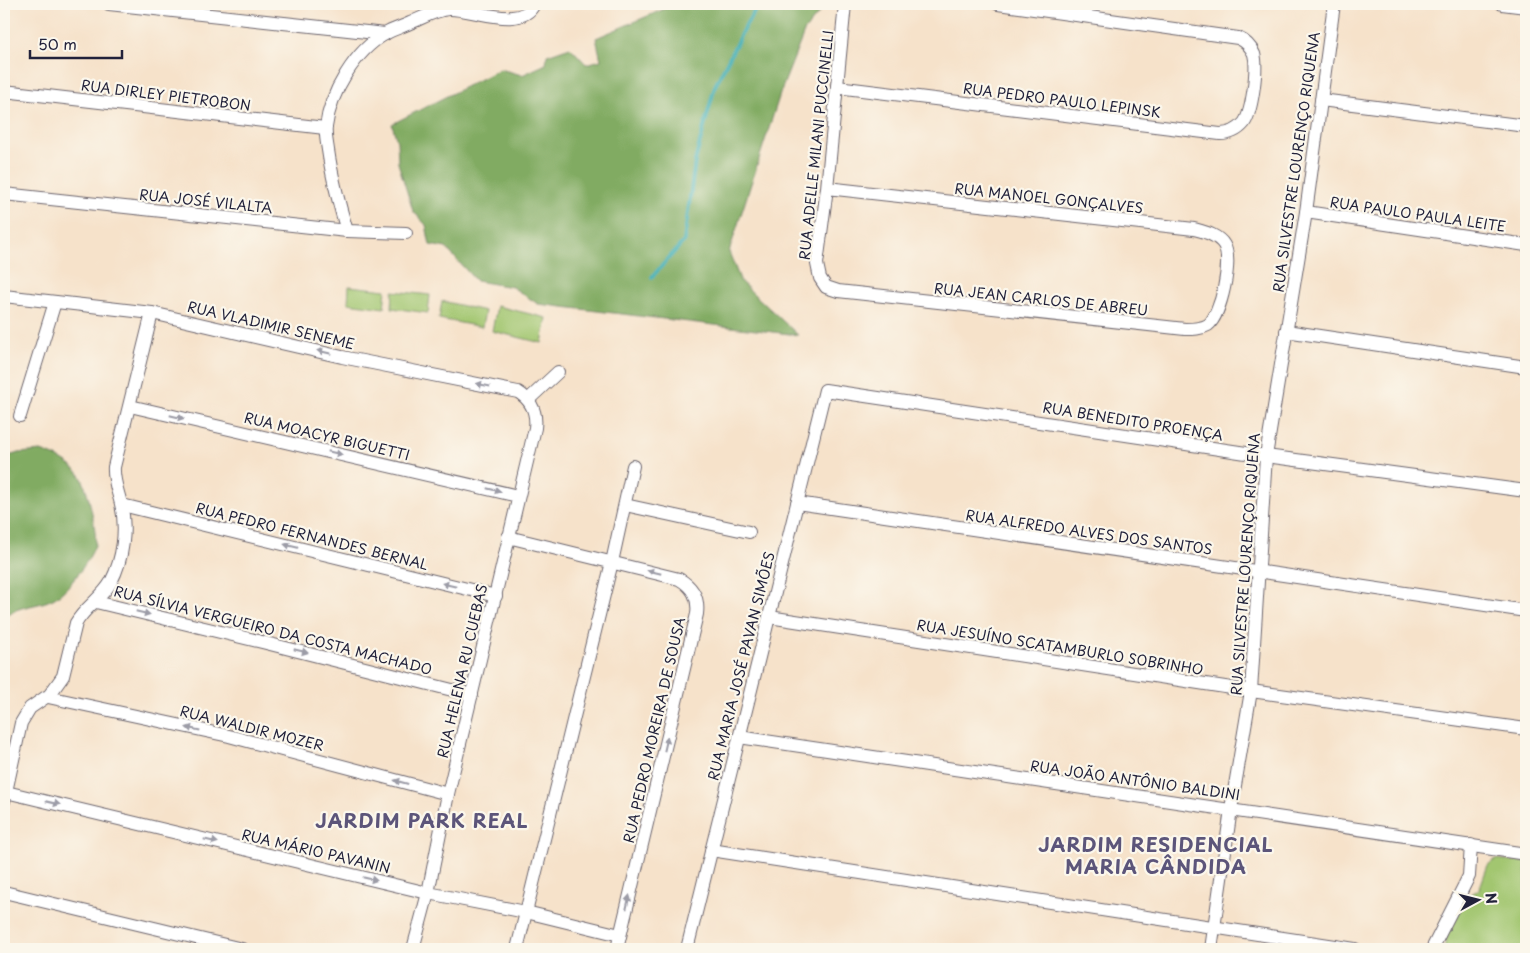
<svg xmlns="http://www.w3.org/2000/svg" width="1530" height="953" font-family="'Playpen Sans',sans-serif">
	<rect width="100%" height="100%" fill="#fbf7ec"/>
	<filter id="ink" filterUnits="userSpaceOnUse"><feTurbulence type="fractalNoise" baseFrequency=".02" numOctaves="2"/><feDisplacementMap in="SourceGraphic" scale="10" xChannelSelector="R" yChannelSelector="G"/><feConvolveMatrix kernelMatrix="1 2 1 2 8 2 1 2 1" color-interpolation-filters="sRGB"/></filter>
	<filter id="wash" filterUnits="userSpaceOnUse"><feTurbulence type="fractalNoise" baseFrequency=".0096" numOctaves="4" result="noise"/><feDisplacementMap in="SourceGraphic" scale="20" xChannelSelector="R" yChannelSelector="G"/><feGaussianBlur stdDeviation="1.12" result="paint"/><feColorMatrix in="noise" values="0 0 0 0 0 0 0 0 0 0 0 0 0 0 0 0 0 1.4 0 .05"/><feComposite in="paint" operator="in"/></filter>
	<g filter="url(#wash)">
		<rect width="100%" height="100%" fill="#f6e2ca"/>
		<!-- green -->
		<g fill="#a2c670" stroke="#627456">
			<polygon points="349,286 386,290 384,308 348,303"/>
			<polygon points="393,291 430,295 428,313 392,308"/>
			<polygon points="442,301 485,311 482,327 439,319"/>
			<polygon points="497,306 547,318 542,343 492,331"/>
			<polygon points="1496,859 1526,862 1526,949 1444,949 1447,934 1469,895 1479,890 1488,865"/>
		</g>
		<!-- forest -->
		<g fill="#81ab62" stroke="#52664e">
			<polygon points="676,4 826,4 805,30 781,91 729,252 741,282 798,335 538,304 512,287 476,281 446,248 430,245 426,225 413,211 398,163 397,142 392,124 500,69 522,75 546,64 547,55 570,47 586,64 601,60 596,38"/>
			<path d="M41,451C55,456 70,462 80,475C87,484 98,534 95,545C90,560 67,592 53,599C37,607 18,605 4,617V457L19,453Z"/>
		</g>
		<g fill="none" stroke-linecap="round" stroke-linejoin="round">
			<!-- stream -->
			<polyline stroke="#39abb2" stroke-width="4" points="652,277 684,241 695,161 715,86 744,28 759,4"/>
		</g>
	</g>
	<g filter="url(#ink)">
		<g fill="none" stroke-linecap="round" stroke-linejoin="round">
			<defs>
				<g id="street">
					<polyline points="109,4 385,34"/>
					<polyline points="1502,4 1526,7"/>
					<path d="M837,87L1220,134C1229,134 1238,130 1244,123C1252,112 1258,68 1254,54C1251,47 1245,41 1238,38L998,4"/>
					<polyline points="4,91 325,128"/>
					<polyline points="1321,100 1526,126"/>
					<path d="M827,188L1194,229C1205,232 1218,235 1224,245C1233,260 1221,315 1208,325C1201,329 1193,329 1185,329L838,291L826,287L820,278L817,264L827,188L845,4"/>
					<polyline points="4,194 347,231 406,233"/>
					<polyline points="1306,212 1526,245"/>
					<path d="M347,231C339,204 332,178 328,150C327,143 325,134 326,127C330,93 355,51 385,34C393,29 402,27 410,23C422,18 435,10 449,9C471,8 522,31 534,4"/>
					<path d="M4,296L152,313L342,357L518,392C531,400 537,412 535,428L448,794L428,893L413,949"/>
					<polyline points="1286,331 1526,367"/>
					<polyline points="528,400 558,372"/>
					<polyline points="130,406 518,496"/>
					<polyline points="20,416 55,302"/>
					<polyline points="797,503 1526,611"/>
					<polyline points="122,505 496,596"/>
					<polyline points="625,505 749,532"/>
					<path d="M508,537L679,579C693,587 699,598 697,614L617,949"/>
					<polyline points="96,602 266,643 472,695"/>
					<polyline points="769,617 1251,691 1526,729"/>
					<polyline points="48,697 229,736 448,794"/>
					<polyline points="739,737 1526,854"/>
					<polyline points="6,792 428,893 526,912 620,935"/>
					<path d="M4,801L21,723L30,708L46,697H48L63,676L76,623C85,607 102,598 111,582C123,559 127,529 121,504C118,491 113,480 114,467L152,313"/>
					<polyline points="711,850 1355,949"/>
					<polyline points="4,892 242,949"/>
					<polyline points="517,949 612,562 633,466"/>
					<polyline points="687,949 825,390 1266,456 1526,491"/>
					<polyline points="1211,949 1231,809 1251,691 1266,456 1306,212 1334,4"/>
					<polyline points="1432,949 1469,876 1471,845"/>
				</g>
			</defs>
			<!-- street casing -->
			<use href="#street" stroke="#6c656d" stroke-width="14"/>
			<!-- street -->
			<use href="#street" stroke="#fff" stroke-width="12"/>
		</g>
		<!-- one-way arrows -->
		<defs><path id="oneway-solid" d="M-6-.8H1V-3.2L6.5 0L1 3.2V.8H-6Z" transform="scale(1.25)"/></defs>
		<g fill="#9c9ca7">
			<use href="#oneway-solid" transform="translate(324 352) rotate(-167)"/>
			<use href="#oneway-solid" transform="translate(483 385) rotate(-169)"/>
			<use href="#oneway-solid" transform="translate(177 417) rotate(13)"/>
			<use href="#oneway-solid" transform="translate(335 453) rotate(13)"/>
			<use href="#oneway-solid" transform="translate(494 490) rotate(13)"/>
			<use href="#oneway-solid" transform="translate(291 546) rotate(-166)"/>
			<use href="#oneway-solid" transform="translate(654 572) rotate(-166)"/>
			<use href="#oneway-solid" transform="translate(449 585) rotate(-166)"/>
			<use href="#oneway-solid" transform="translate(143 613) rotate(13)"/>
			<use href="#oneway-solid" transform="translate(301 651) rotate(14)"/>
			<use href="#oneway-solid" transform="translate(193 729) rotate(-168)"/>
			<use href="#oneway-solid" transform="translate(666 744) rotate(-77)"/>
			<use href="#oneway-solid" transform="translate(401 782) rotate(-165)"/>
			<use href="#oneway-solid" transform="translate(53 803) rotate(13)"/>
			<use href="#oneway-solid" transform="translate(211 841) rotate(13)"/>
			<use href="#oneway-solid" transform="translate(370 879) rotate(13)"/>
			<use href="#oneway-solid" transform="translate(628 902) rotate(-77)"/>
		</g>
	</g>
	<g text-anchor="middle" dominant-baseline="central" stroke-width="4.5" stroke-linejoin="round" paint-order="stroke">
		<!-- street labels -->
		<g font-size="14" fill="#22223b" stroke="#fbf7ec">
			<text transform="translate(166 95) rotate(7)">RUA DIRLEY PIETROBON</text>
			<text transform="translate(1062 100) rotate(7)">RUA PEDRO PAULO LEPINSK</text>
			<text transform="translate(816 145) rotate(-84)">RUA ADELLE MILANI PUCCINELLI</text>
			<text transform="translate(1296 162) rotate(-82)">RUA SILVESTRE LOURENÇO RIQUENA</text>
			<text transform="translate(1049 198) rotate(6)">RUA MANOEL GONÇALVES</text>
			<text transform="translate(206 201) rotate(6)">RUA JOSÉ VILALTA</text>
			<text transform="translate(1418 214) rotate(8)">RUA PAULO PAULA LEITE</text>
			<text transform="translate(1041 299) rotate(6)">RUA JEAN CARLOS DE ABREU</text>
			<text transform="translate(271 325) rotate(13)">RUA VLADIMIR SENEME</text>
			<text transform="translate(1133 421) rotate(9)">RUA BENEDITO PROENÇA</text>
			<text transform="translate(327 436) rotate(13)">RUA MOACYR BIGUETTI</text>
			<text transform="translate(1089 532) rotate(8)">RUA ALFREDO ALVES DOS SANTOS</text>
			<text transform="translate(312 536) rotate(14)">RUA PEDRO FERNANDES BERNAL</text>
			<text transform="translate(1245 564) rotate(-86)">RUA SILVESTRE LOURENÇO RIQUENA</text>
			<text transform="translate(273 630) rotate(14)">RUA SÍLVIA VERGUEIRO DA COSTA MACHADO</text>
			<text transform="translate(1060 647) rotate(9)">RUA JESUÍNO SCATAMBURLO SOBRINHO</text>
			<text transform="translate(741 666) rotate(-76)">RUA MARIA JOSÉ PAVAN SIMÕES</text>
			<text transform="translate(462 671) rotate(-77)">RUA HELENA RU CUEBAS</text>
			<text transform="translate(252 728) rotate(14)">RUA WALDIR MOZER</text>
			<text transform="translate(654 730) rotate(-77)">RUA PEDRO MOREIRA DE SOUSA</text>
			<text transform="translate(1135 780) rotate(8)">RUA JOÃO ANTÔNIO BALDINI</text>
			<text transform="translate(316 851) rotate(13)">RUA MÁRIO PAVANIN</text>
		</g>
		<!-- district labels -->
		<g font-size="19" font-weight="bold" letter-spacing="1" fill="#5c557a" stroke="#fbf7ec">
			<text x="422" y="820">JARDIM PARK REAL</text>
			<text x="1156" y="844">JARDIM RESIDENCIAL<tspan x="1156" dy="22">MARIA CÂNDIDA</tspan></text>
		</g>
	</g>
	<!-- margin -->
	<rect width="1530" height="953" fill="none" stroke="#fbf7ec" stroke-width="20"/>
	<!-- north arrow -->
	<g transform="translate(1478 900) rotate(83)" stroke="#fbf7ec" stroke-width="4" paint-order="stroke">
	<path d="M0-4L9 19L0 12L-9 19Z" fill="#22223b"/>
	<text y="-8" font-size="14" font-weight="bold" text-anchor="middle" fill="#22223b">N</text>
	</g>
	<!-- scale -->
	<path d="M30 50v8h92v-8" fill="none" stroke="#22223b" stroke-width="2.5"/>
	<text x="38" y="50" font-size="15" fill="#22223b" stroke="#fbf7ec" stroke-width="4" paint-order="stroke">50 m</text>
</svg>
